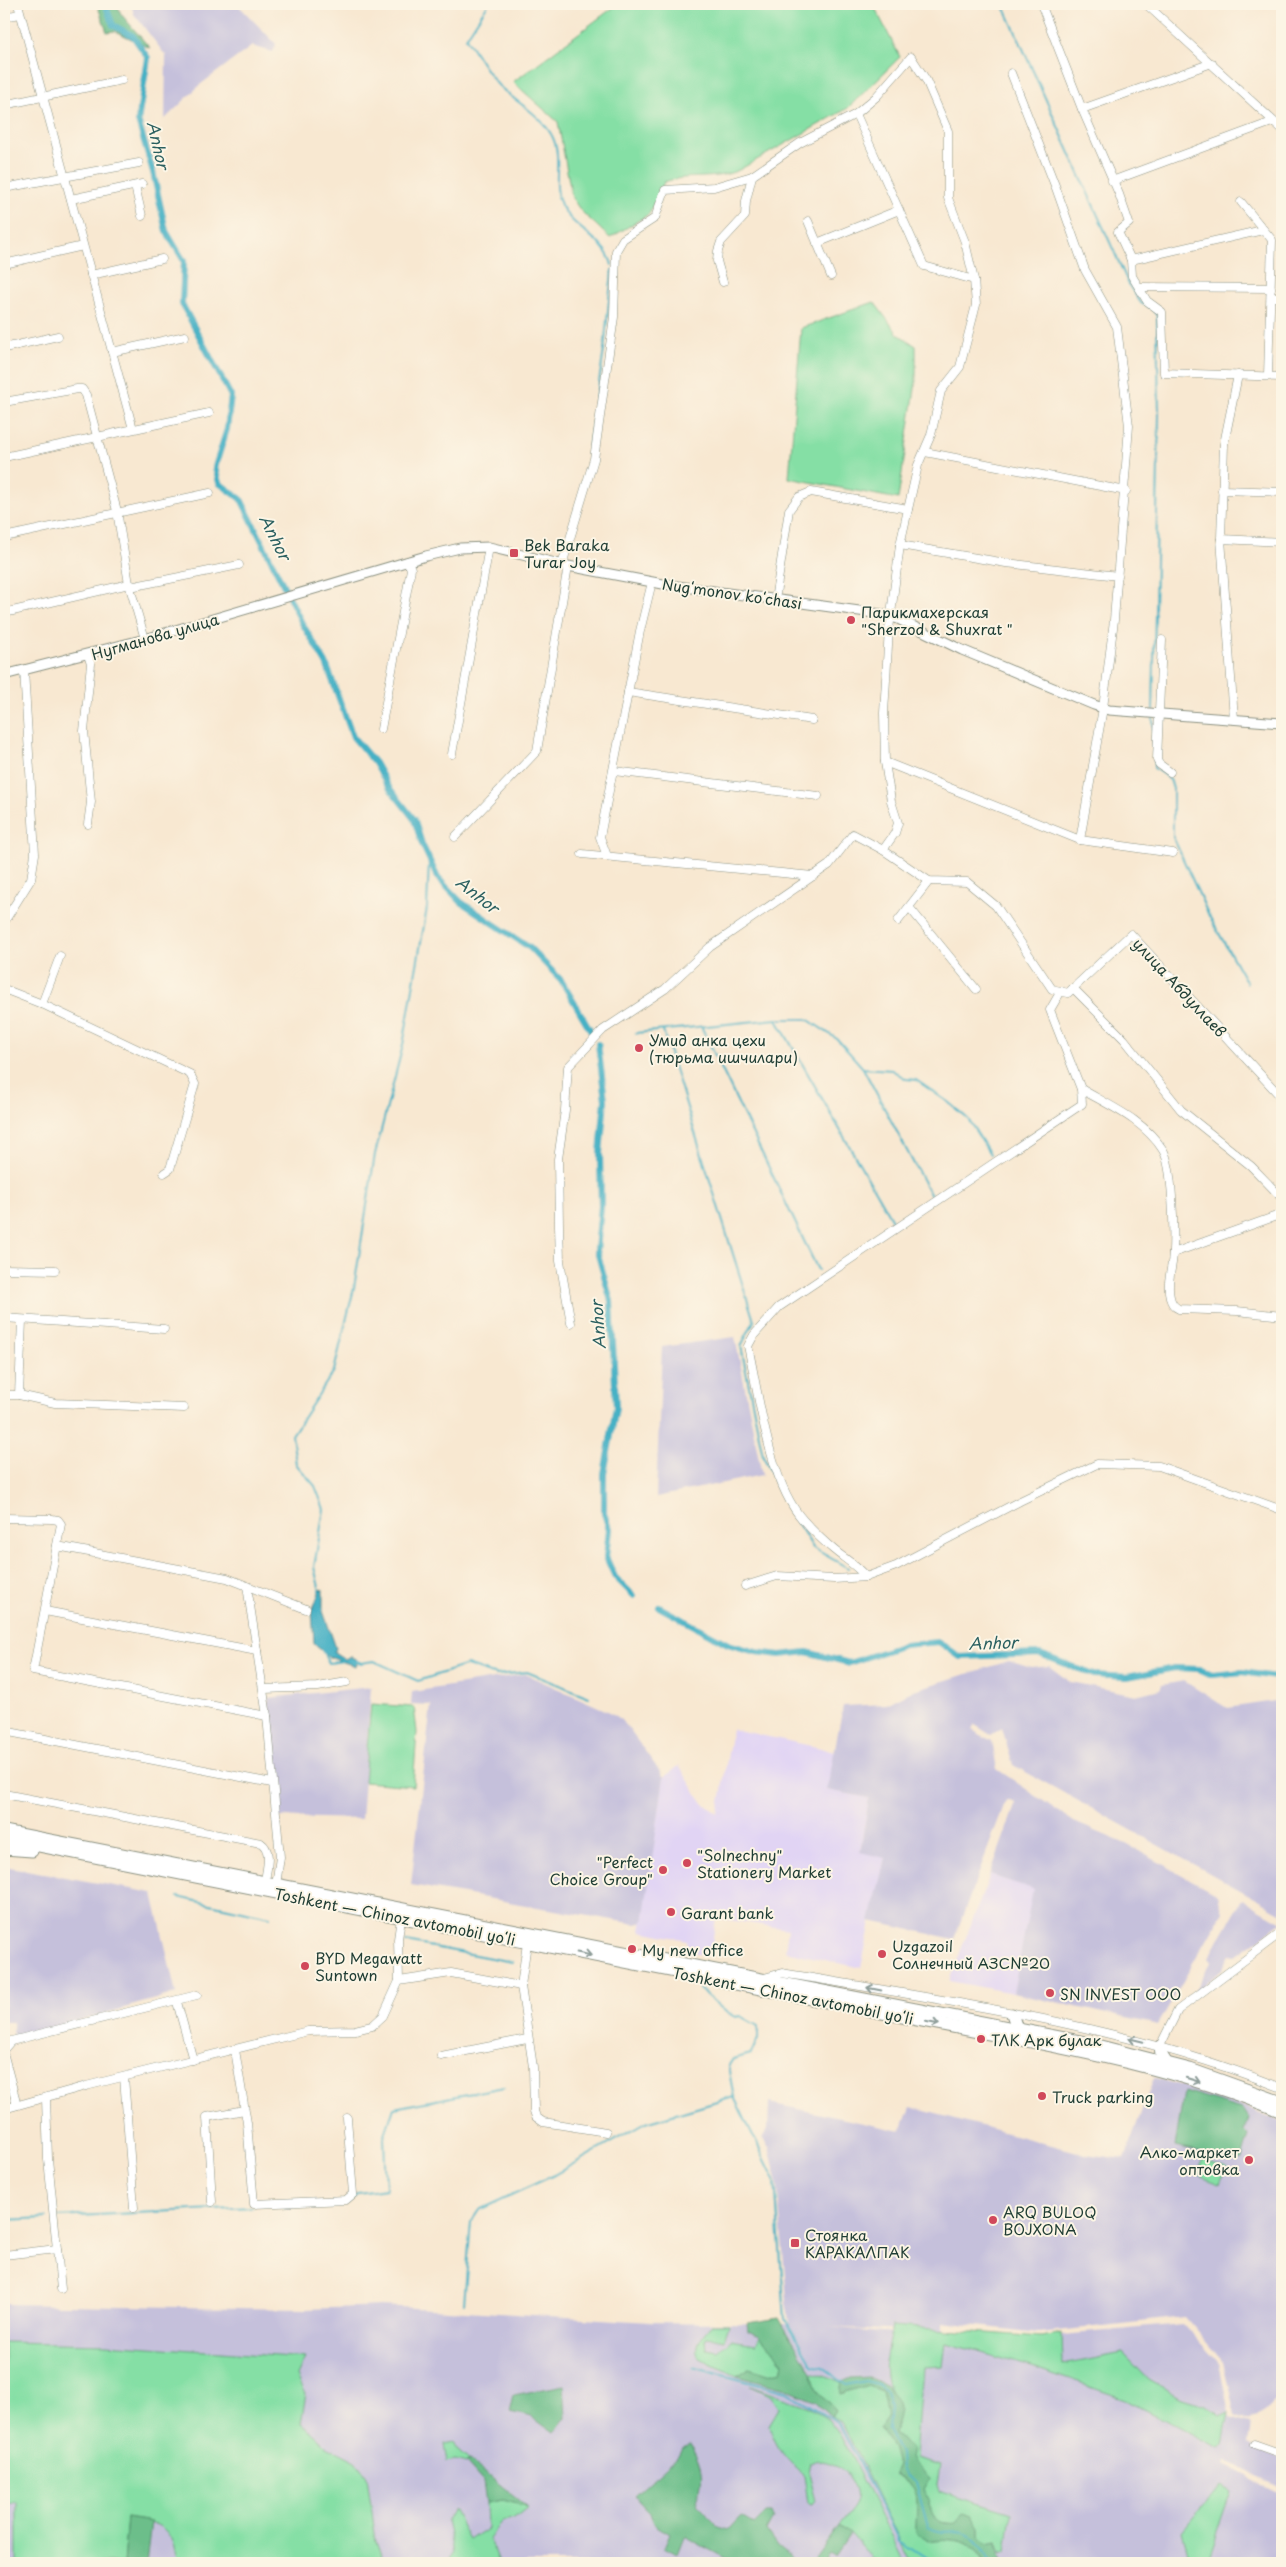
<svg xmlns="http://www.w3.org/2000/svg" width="1286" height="2567" font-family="'Playpen Sans',sans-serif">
	<rect width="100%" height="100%" fill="#fcf5e5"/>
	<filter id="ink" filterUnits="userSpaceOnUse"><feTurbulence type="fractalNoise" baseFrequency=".02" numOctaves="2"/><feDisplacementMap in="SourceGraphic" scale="10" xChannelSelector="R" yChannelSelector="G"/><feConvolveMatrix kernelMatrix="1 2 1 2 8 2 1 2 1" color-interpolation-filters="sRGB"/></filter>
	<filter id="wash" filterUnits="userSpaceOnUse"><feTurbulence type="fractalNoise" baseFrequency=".0096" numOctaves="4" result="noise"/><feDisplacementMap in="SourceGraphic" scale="20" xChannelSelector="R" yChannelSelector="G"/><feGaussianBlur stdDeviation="1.12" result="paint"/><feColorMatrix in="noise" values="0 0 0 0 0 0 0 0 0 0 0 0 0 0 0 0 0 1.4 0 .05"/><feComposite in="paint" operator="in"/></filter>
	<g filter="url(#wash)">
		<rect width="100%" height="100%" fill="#f8e8d1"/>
		<!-- built -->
		<g fill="#e1d4f4">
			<polygon points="732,1729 835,1751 827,1790 869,1798 860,1851 885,1857 861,1968 785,1951 788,1929 716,1918 710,1956 685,1952 687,1940 641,1931 664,1777 679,1766 703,1803 718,1814"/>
			<polygon points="990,1875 1034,1889 1013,1993 949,1981"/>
		</g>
		<!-- industrial -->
		<g fill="#c5c0db">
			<polygon points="131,4 237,4 276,44 273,52 252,46 201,84 165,119 166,56 134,14"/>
			<polygon points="735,1337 762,1475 656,1497 662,1347"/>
			<polygon points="1009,1661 1031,1668 1049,1666 1070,1682 1136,1695 1160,1689 1162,1685 1184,1681 1227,1708 1282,1700 1282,1913 1013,1765 1002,1728 991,1735 975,1725 972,1730 992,1741 997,1769 1074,1822 1126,1844 1217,1894 1223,1911 1158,2025 1013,1993 1033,1889 990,1875 1016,1803 1006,1800 954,1939 870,1921 885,1858 860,1852 869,1798 827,1790 843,1706 887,1704 914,1690"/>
			<polygon points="525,1674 612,1713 622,1720 664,1777 643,1922 636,1924 411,1885 431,1705 411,1704 412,1692"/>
			<polygon points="371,1687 361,1819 279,1817 268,1698"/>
			<polygon points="4,1866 153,1893 176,1993 13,2040 13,2022 4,2022"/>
			<polygon points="1242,1899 1282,1922 1236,1956 1230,1955 1222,1969 1196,1992 1194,1991 1212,1961 1209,1957"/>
			<polygon points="1154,2077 1239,2104 1282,2122 1282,2393 1268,2407 1249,2420 1235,2415 1223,2362 1185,2317 1039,2333 943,2322 943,2333 829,2327 892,2333 1040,2337 1183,2324 1219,2363 1230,2417 1251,2423 1248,2444 1282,2460 1282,2487 1226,2462 1225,2465 1282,2494 1282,2563 4,2563 4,2304 306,2309 381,2306 651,2322 789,2324 777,2179 769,2147 762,2138 768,2129 769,2103 901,2131 910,2107 1085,2154 1124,2159"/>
		</g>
		<!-- green -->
		<g fill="#85dfa5" stroke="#528e6c">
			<path d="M618,4H873L900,57L848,108L739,170C711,182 691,173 664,182L649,214L610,238L581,211L572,198L558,122L513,82Z"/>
			<polygon points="874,302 898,334 916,346 916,382 898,499 789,478 801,328"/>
			<polygon points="371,1704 414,1707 417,1732 413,1786 364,1782"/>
			<polygon points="1203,2159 1227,2167 1220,2183 1196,2174"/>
			<path d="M712,2324H729L724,2340L707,2337L705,2340L706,2349L718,2351L731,2340L756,2344L760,2336L783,2363L781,2371L768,2374L750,2368L737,2376L700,2358C693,2344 703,2335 712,2324Z"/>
			<path d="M892,2326L1042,2337L1062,2333L1063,2365L1123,2353L1149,2380L1179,2397L1205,2405L1220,2416L1229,2412L1223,2445L1218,2448L1125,2399L1032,2367L946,2343L943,2366L922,2367L915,2458L940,2465L937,2485L939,2491L1012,2514L1007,2550L1001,2553L997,2541L988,2543L980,2537V2527L938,2522L932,2513L924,2489L930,2479L918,2470L894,2434L899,2408C879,2375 885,2362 892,2326Z"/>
			<path d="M4,2342L106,2344L305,2358L297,2376L306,2394L301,2423L326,2446L357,2462L367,2477L376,2541L384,2563H178C170,2526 164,2524 127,2518L123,2563H17V2502L4,2505Z"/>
			<path d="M811,2372L842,2382L840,2394L868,2385L882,2391L888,2418L880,2428L892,2447L897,2465L893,2475C926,2489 916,2501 916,2533L927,2541C949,2537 974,2539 985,2563H911L841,2421L831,2416L835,2410L817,2390Z"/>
			<path d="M750,2386L809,2407L826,2417L840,2435L905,2563H875L850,2534L839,2526C844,2518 854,2508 856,2500C861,2480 829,2451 811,2463L809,2473L816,2500L813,2504L808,2503L804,2475C787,2461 775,2447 769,2425L779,2408L771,2396Z"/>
			<polygon points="454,2442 459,2451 469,2459 466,2463 455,2460 447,2462 444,2444"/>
			<polygon points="1221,2485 1231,2491 1206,2563 1192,2563 1183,2531"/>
			<polygon points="503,2500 528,2507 514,2518 502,2522 489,2537 498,2563 445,2563 453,2552 446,2520 452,2511 454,2511 469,2540 487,2528 486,2503"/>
		</g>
		<!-- forest -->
		<g fill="#6cbe8a" stroke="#467e5f">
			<polygon points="97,4 117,4 121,14 150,48 115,31 107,32"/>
			<polygon points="1184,2092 1242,2109 1248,2118 1244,2131 1249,2135 1242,2159 1234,2160 1175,2147"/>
			<polygon points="779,2318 811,2372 817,2390 835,2410 831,2416 814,2401 786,2389 737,2376 750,2368 768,2374 781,2371 783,2363 760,2336 748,2331 747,2323"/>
			<path d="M869,2377L887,2386C889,2392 893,2394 896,2399C903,2409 895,2423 894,2434L902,2437L912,2449L910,2459L930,2479L924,2489C933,2507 928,2527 955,2523L963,2513L973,2516L980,2527V2537L988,2543L997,2541L1001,2563H985C976,2539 948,2537 927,2541L916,2533C915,2501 926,2489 893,2475L897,2465L892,2447L880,2428L887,2418L882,2391L868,2385L840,2394L842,2382L851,2378Z"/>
			<polygon points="564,2385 566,2417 554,2433 532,2417 510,2412 514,2395"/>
			<path d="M690,2444C703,2467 705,2478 696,2503L720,2527L728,2530L741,2516L755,2524L766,2513H771L773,2518L766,2531L777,2547L797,2563H755L727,2559L684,2536L677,2554L664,2547L670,2533L655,2524L650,2513L634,2496L676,2458L682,2447Z"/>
			<polygon points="469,2460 528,2507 503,2500 486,2503 483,2482 466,2463"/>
			<polygon points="127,2518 151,2522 146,2563 123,2563"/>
			<polygon points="839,2526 850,2534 835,2556 829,2553 823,2563 812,2563"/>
		</g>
		<!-- water -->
		<polygon fill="#47b1c5" stroke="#33777c" points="323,1589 323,1611 336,1648 334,1652 345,1659 350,1656 357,1660 355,1666 329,1657 314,1644 312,1611 320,1590"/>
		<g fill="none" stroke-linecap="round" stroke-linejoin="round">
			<!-- stream -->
			<g stroke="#47b1c5" stroke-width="2">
				<path d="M488,4L466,38C476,53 486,72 498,85C515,102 539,113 551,134C564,156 551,183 561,205C573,230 605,238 612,265"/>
				<polyline points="1003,4 1130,287 1141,303 1152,308 1157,316 1159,414 1153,710"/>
				<polyline points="589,446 604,350 612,270"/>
				<polyline points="1153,717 1154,752"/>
				<polyline points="1154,762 1154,768 1170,779 1173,789 1173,837 1208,914 1247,983"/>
				<polyline points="777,1020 894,1224"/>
				<polyline points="701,1026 818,1270"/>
				<polyline points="663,1031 754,1321 741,1346 763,1456 794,1517 813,1548 848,1568"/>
				<polyline points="636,1033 777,1019 807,1019 837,1039 863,1068 931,1196"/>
				<polyline points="598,1046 601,1044"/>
				<polyline points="863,1068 892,1070 906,1079 916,1080 948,1102 968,1119 990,1154"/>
				<polyline points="320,1591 314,1567 324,1509 315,1486 296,1464 292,1435 334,1371 354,1288 375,1154 403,1045 427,908 429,861"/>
				<polyline points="321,1648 329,1663 343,1661"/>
				<polyline points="355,1660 361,1663 374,1661 418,1681 467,1665 496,1675 527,1672 589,1697"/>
				<polyline points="178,1897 270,1917"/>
				<polyline points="406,1942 512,1962"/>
				<path d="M699,1989L726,2012L735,2017L740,2016L758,2026V2038L751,2054L733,2059L729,2065V2071L734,2097L775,2180L785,2319L812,2365L823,2368L847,2385L865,2381L878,2384L886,2392L890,2407L888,2430L900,2453L901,2469L905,2475L916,2483L928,2527C951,2540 957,2520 978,2543C984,2550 988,2554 990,2563"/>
				<polyline points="348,2202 358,2193 386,2189 384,2137 394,2108 504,2087"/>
				<polyline points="58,2217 253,2207"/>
				<polyline points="4,2220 47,2218"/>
				<polyline points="464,2303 471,2222 479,2210 554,2175 645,2123 734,2097"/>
				<polyline points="692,2367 787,2392 838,2422 899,2541 933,2563"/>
			</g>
			<!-- canal -->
			<g stroke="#47b1c5" stroke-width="6">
				<polyline points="105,4 113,25 133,36 148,58 138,121 153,172 166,231 184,261 182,304 231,396 227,429 215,467 219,483 241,499 303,625 326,663 353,737 375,763 388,786 414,819 422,844 438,878 461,902 530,948 561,980 591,1031"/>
				<polyline points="598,1044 605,1100 600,1153 601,1206 597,1251 611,1301 616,1407 604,1474 604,1513 609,1529 606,1557 615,1577 634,1596"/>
				<polyline points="659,1607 728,1644 756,1652 780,1655 807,1652 849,1663 904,1645 939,1642 960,1657 1040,1654 1094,1675 1127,1677 1175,1668 1199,1669 1212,1675 1243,1672 1282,1678"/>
			</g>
		</g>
	</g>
	<g filter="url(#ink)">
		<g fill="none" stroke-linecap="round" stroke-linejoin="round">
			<defs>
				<g id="minor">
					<polyline points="18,4 133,429"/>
					<polyline points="1041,4 1082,109 1119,194 1129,223 1118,232 1131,260 1132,276 1147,301 1162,312 1164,373 1282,377"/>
					<polyline points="1146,4 1282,129"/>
					<polyline points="4,17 20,14"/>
					<polyline points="1011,73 1056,188 1085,270 1117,327 1129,426 1114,620 1103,708 1080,840"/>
					<polyline points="4,105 122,80"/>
					<polyline points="1082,109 1212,63"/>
					<polyline points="856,114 924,266 974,280"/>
					<polyline points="1112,181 1272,122"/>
					<polyline points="135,186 142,216"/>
					<polyline points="4,188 139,163"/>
					<polyline points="71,199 142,184"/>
					<polyline points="1241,202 1272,240 1268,376"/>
					<polyline points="808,221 831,276"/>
					<polyline points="817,243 899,210"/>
					<polyline points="1131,260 1263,230"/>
					<polyline points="4,264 83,246"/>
					<polyline points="91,275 162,259"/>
					<polyline points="723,282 717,261 718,251 721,242 745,216 746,201 752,176 800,143 856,114 876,97 911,57 926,80 948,131 948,198 965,242 974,280 976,305 960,367 941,391 931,435 918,465 900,545 889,629 884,713 885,762 891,801 898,823 895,833 883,850"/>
					<polyline points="1139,287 1271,288"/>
					<polyline points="1271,297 1282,297"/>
					<polyline points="4,348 58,336"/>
					<polyline points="112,352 185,336"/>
					<polyline points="4,402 77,389 82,389 86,395 117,511 129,584 145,639"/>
					<polyline points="925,452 1126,491"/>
					<polyline points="4,457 209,413"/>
					<polyline points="1222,490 1282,492"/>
					<polyline points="4,537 210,493"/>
					<polyline points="1221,539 1282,542"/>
					<polyline points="900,545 1006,563 1118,576"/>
					<polyline points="562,565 594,459 614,317 616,251 623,239 655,218 665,190 714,187 752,176"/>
					<polyline points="775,600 789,510 799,497 811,492 908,509"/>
					<polyline points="4,613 129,584 135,586 239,565"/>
					<polyline points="1162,640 1157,760 1159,764 1170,772"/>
					<polyline points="628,692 812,720"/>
					<polyline points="1234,719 1221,539 1224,444 1238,375"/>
					<polyline points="381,729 411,569 408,561"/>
					<polyline points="452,754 489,547"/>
					<polyline points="885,762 1080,840 1173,853"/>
					<polyline points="614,771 818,796"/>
					<polyline points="88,824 91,802 84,731 91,664 88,655"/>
					<polyline points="455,837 537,751 568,566"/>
					<polyline points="582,854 813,876"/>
					<polyline points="607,856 600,837 640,631 652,582"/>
					<polyline points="909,907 976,989"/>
					<polyline points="898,921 929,881"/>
					<polyline points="4,922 31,879 35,854 24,670"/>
					<polyline points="1073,988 1124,1039 1181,1110 1251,1166 1282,1198"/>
					<polyline points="4,989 42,1004 190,1074 195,1084 170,1169 164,1173"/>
					<polyline points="42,1004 60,956"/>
					<path d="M1081,1089C1110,1106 1144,1120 1163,1150C1173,1166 1174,1230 1173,1252C1173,1267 1166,1282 1170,1297C1171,1303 1174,1307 1179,1309L1237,1311L1282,1316"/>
					<polyline points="1173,1253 1282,1214"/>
					<polyline points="4,1269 55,1270"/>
					<polyline points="4,1318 164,1329"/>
					<polyline points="571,1323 560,1261 559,1226 558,1159 565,1110 568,1067 603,1030 665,989 710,947 829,865 853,834 883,850 929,881 967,882 996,906 1052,989 1068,993 1131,934 1282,1098"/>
					<polyline points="4,1395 19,1395 55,1403 184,1408"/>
					<polyline points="19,1395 22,1320"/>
					<polyline points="4,1518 52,1519 58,1520 61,1524 33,1671 267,1716"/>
					<polyline points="57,1546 227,1578 306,1609"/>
					<path d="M866,1577C856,1565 845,1559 834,1550C823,1541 812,1530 803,1520C769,1482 759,1396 748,1346L754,1335L779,1307L1082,1104L1081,1089L1050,1010L1061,991"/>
					<polyline points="247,1586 267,1716 280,1857 276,1885"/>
					<polyline points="745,1586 777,1576 834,1579 866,1577 896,1566 1020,1501 1097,1464 1159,1466 1282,1510"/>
					<polyline points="45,1611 257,1651"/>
					<polyline points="264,1689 318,1687 347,1682"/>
					<polyline points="4,1731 272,1783"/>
					<path d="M4,1794L261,1843C273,1851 266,1870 265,1882"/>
					<polyline points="527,1943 521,1986 533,2067 534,2111 536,2117 543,2122 606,2132"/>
					<path d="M764,1978L782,1973C948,2001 1126,2025 1282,2088"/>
					<polyline points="399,1981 451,1973 521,1986"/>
					<polyline points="177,2002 193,2060"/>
					<polyline points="1160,2046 1178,2010 1282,1932"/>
					<polyline points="4,2049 11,2041 197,1995"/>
					<polyline points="235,2050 247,2123 254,2204 346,2200 353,2194 347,2118"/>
					<polyline points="4,2056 17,2105"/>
					<polyline points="441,2056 527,2039"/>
					<polyline points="124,2077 134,2208"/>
					<polyline points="46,2098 48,2159 61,2289"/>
					<polyline points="4,2109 86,2086 308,2031 355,2030 372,2026 383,2016 399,1981 398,1939 401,1918"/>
					<polyline points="212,2202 207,2117 244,2110"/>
					<polyline points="4,2255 57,2249"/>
					<polyline points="1254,2444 1282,2454"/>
				</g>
				<polyline id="major" points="4,675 145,639 426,556 460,548 489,547 568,566 663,584 881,614 898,619 962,650 1094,705 1109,710 1282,723"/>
				<g id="highway">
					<polyline points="4,1831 1085,2042 1190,2069 1282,2102"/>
					<path d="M4,1839L973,2031C1079,2050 1182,2071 1282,2112"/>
					<polyline points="4,1849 32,1851"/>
					<polyline points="1012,2014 1017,2028"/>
					<polyline points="1160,2046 1161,2054 1166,2062"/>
				</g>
			</defs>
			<!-- minor casing -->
			<use href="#minor" stroke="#8c9282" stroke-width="9"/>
			<!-- major casing -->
			<use href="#major" stroke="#8c9282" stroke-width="11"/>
			<!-- highway casing -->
			<use href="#highway" stroke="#8c9282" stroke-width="13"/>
			<!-- minor -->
			<use href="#minor" stroke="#fff" stroke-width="8"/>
			<!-- major -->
			<use href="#major" stroke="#fff" stroke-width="9"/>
			<!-- highway -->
			<use href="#highway" stroke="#fff" stroke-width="11"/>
		</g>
		<!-- one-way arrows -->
		<defs><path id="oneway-shaft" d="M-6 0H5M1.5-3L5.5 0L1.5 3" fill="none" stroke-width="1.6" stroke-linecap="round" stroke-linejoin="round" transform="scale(1.25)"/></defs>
		<g stroke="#8f9e9a">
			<use href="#oneway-shaft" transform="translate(584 1954) rotate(11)"/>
			<use href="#oneway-shaft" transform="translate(874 1989) rotate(-169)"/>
			<use href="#oneway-shaft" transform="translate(932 2023) rotate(12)"/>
			<use href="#oneway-shaft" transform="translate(1136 2040) rotate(-167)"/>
			<use href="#oneway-shaft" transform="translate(1193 2080) rotate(17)"/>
		</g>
	</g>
	<!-- markers -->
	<g fill="#d1495b" stroke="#fcf5e5" stroke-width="2">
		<rect x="509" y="548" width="10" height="10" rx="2.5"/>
		<circle cx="851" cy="620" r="5"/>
		<circle cx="639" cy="1048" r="5"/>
		<circle cx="687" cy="1863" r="5"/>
		<circle cx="663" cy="1870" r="5"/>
		<circle cx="671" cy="1912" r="5"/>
		<circle cx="632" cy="1949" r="5"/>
		<circle cx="882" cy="1954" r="5"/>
		<circle cx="305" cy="1966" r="5"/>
		<circle cx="1050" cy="1993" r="5"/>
		<circle cx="981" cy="2039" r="5"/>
		<circle cx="1042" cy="2096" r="5"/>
		<circle cx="1249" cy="2160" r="5"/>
		<circle cx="993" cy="2220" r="5"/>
		<rect x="790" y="2238" width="10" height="10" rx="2.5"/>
	</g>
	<g text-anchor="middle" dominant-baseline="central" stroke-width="4" stroke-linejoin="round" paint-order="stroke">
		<!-- poi labels -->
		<g font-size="15" fill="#1f3d34" stroke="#fcf5e5" text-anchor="start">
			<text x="524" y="544">Bek Baraka<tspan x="524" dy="17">Turar Joy</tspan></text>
			<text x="861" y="611">Парикмахерская<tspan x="861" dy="17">"Sherzod &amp; Shuxrat "</tspan></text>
			<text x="649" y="1039">Умид анка цехи<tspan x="649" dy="17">(тюрьма ишчилари)</tspan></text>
			<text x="697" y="1854">"Solnechny"<tspan x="697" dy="17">Stationery Market</tspan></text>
			<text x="653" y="1861" text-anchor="end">"Perfect<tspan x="653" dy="17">Choice Group"</tspan></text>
			<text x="681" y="1912">Garant bank</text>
			<text x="892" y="1945">Uzgazoil<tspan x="892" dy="17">Солнечный АЗС№20</tspan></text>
			<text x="642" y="1949">My new office</text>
			<text x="315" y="1957">BYD Megawatt<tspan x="315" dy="17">Suntown</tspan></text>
			<text x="1060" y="1993">SN INVEST ООО</text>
			<text x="991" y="2039">ТЛК Арк булак</text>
			<text x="1052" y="2096">Truck parking</text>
			<text x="1239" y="2151" text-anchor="end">Алко-маркет<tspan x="1239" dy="17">оптовка</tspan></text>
			<text x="1003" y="2211">ARQ BULOQ<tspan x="1003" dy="17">BOJXONA</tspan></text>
			<text x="805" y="2234">Стоянка<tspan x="805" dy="17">КАРАКАЛПАК</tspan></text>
		</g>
		<!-- street labels -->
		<g font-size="15" fill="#1f3d34" stroke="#fcf5e5">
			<text transform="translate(732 593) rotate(8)">Nugʻmonov koʻchasi</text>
			<text transform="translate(155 636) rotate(-16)">Нугманова улица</text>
			<text transform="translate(1180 987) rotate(47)">улица Абдуллаев</text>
			<text transform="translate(395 1916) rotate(11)">Toshkent — Chinoz avtomobil yoʻli</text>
			<text transform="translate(793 1995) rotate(11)">Toshkent — Chinoz avtomobil yoʻli</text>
		</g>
		<!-- water labels -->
		<g font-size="16" font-style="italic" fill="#2b6060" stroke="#fcf5e5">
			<text transform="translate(159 145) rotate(77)">Anhor</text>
			<text transform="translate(276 537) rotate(63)">Anhor</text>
			<text transform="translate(478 894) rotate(38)">Anhor</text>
			<text transform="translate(597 1325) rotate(-94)">Anhor</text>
			<text transform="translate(993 1642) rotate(-2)">Anhor</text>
		</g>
	</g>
	<!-- margin -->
	<rect width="1286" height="2567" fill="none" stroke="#fcf5e5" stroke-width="20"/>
</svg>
